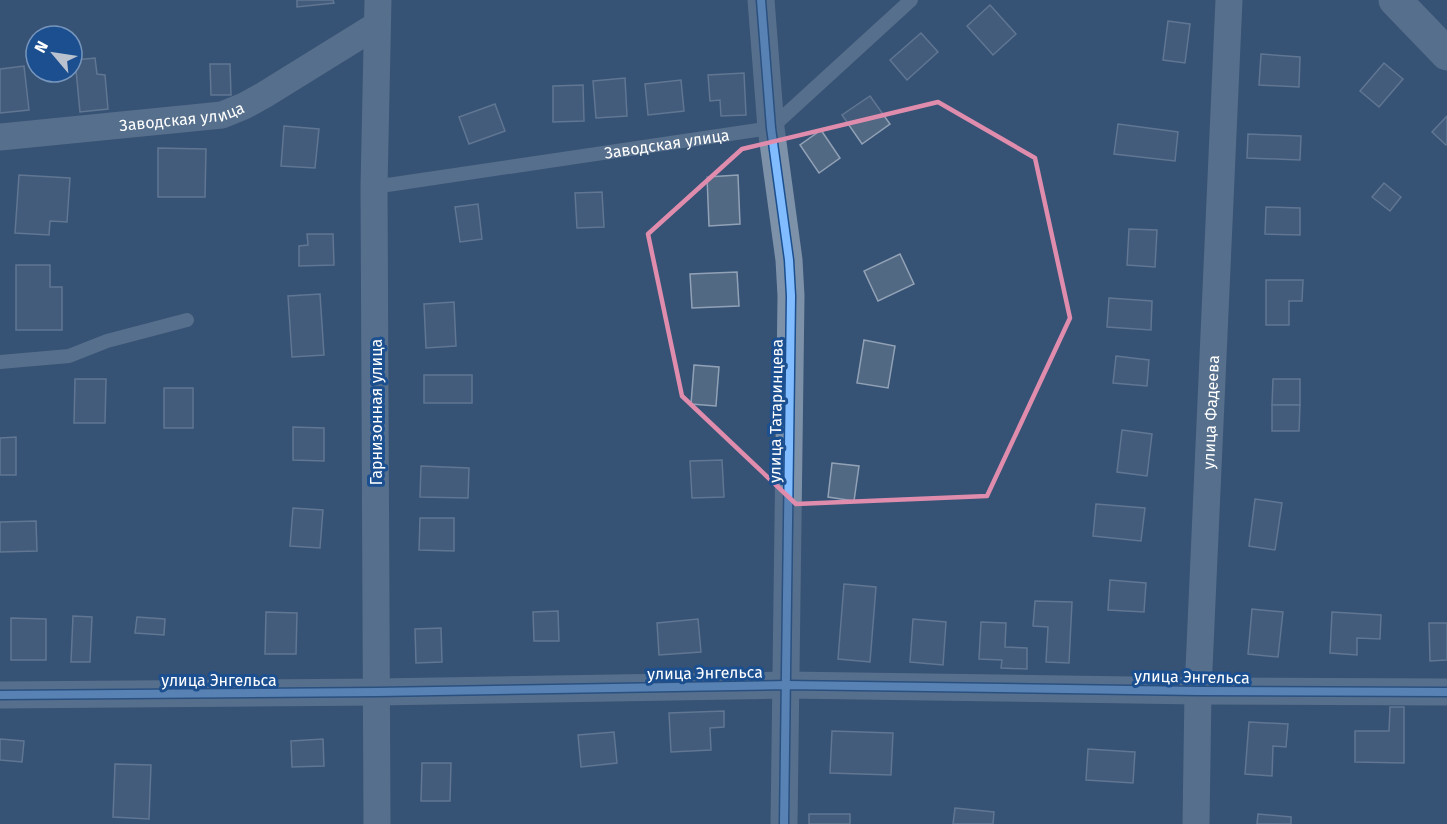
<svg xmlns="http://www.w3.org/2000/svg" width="1447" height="824" font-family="'Fira Sans',sans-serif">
	<rect width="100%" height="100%" fill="#365274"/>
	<!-- building -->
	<g fill="#526984" stroke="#92a2b6" stroke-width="1.5">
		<polygon points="297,0 333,0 334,3 297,7"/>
		<polygon points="990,5 1016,34 993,55 967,26"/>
		<polygon points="1168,21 1190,24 1185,63 1163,60"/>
		<polygon points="921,33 938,52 907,80 890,60"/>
		<polygon points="1261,54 1300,57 1299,87 1259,85"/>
		<polygon points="95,58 97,74 105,75 108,109 80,112 75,60"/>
		<polygon points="1384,63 1403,79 1379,107 1360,91"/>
		<polygon points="210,64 230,64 231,95 211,95"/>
		<polygon points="24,66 29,110 0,113 0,69"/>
		<polygon points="744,73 746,115 721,116 720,100 710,101 708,75"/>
		<polygon points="625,78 627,116 596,118 593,81"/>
		<polygon points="681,80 684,111 648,115 645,84"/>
		<polygon points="583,85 584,121 553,122 553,86"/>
		<polygon points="870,96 890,124 862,144 842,115"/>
		<polygon points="495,104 505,131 469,144 459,117"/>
		<polygon points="1447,116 1447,144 1446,145 1432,132"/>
		<polygon points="1118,124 1178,132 1175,161 1114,154"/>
		<polygon points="284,126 319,129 315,168 281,166"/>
		<polygon points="821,130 840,158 819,173 800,145"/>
		<polygon points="1248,134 1301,136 1300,160 1247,158"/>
		<polygon points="158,148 206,149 205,197 158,197"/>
		<polygon points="19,175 70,178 67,222 50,221 49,235 15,233"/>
		<polygon points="738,175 740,224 709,226 707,177"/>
		<polygon points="1384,183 1401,197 1390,211 1372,197"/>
		<polygon points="602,192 604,227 577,228 575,193"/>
		<polygon points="478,204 482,239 460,242 455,207"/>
		<polygon points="1266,207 1300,208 1300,235 1265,234"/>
		<polygon points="1129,229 1157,230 1155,267 1127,265"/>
		<polygon points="307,234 333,234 334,265 299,266 299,246 308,245"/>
		<polygon points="900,254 914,284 878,301 864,271"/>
		<polygon points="16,265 50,265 50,287 62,287 62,330 16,330"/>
		<polygon points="737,272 739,306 692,308 690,274"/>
		<polygon points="1266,280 1303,280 1302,301 1289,301 1289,325 1266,325"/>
		<polygon points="320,294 324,355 292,357 288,296"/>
		<polygon points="1109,298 1152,301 1151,330 1107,327"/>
		<polygon points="454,302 456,346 426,348 424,304"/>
		<polygon points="864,340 895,346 888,388 857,383"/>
		<polygon points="1116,356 1149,360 1147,386 1113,383"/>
		<polygon points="694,365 719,367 716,406 691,404"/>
		<rect x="424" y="375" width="48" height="28"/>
		<polygon points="75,379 106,379 105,423 74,423"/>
		<polygon points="1273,379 1300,379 1300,405 1272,405"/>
		<rect x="164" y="388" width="29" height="40"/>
		<polygon points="1272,405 1300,405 1299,431 1272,431"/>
		<polygon points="293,427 324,428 324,461 293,460"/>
		<polygon points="1122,430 1152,434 1147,476 1117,472"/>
		<polygon points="16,437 16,475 0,475 0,438"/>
		<polygon points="722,460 724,497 692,498 690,461"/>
		<polygon points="832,463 859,466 854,501 828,497"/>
		<polygon points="421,466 469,468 468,498 420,497"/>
		<polygon points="1255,499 1282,503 1275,550 1249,546"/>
		<polygon points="1096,504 1145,508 1141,541 1093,536"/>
		<polygon points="293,508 323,510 320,548 290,546"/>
		<polygon points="420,518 454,518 454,551 419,550"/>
		<polygon points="36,521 37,551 0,552 0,522"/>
		<polygon points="1110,580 1146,583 1144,612 1108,610"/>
		<polygon points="844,584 876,587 870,662 838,659"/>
		<polygon points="1035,601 1072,602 1069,663 1046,662 1048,627 1033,626"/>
		<polygon points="1252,609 1283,612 1278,657 1248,654"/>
		<polygon points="558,611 559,641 534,641 533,612"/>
		<polygon points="266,612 297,613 296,654 265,654"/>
		<polygon points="1332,612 1381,615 1380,639 1357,638 1357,655 1330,653"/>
		<polygon points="73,616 92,617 90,662 71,662"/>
		<polygon points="137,617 165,619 164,635 135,633"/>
		<polygon points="11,618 46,619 46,660 11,660"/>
		<polygon points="698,619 701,652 659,655 657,623"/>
		<polygon points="913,619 946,622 943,665 910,662"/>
		<polygon points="981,622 1006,623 1005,647 1027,648 1027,669 1001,668 1002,660 979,659"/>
		<polygon points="1429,623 1447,623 1447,660 1430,661"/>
		<polygon points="441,628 442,662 416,663 415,629"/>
		<polygon points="1390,707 1404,707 1404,763 1355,762 1355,731 1389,731"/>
		<polygon points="724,711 724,727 710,728 711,750 671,752 669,713"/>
		<polygon points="1249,722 1288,724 1286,747 1273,746 1272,776 1245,774"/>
		<polygon points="832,731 893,733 891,775 830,773"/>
		<polygon points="614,732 617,763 581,767 578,735"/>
		<polygon points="0,739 24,741 22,762 0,760"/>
		<polygon points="323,739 324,766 292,767 291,741"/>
		<polygon points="1088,749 1135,752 1133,783 1086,780"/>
		<polygon points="422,763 451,763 450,801 421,801"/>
		<polygon points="115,764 151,765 149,819 113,817"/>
		<polygon points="955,808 994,812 993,824 953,824"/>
		<rect x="809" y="814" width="41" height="10"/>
		<polygon points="1258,814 1291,817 1291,824 1257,824"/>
	</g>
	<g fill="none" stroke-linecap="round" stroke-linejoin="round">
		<!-- service -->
		<g stroke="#7d92a8" stroke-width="14">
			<path id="s1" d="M374,187L771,128L911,0"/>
			<polyline points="0,362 69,356 107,341 187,320"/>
		</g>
		<!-- minor -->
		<g stroke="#7d92a8" stroke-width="27">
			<polyline points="761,0 771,128 789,260 791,296 784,824"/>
			<path id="s2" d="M0,137L222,115L244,106L264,95L377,25"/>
			<polyline points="0,695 378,692 787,685 1198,691 1447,692"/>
			<polyline points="377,824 374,187 378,0"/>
			<path id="s3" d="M1196,824L1198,691L1229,0"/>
		</g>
		<!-- tertiary -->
		<polyline stroke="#7d92a8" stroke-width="33" points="1395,0 1447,54"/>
		<defs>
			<g id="cycleway">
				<polyline points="761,0 771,128 789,260 791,296 784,824"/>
				<polyline points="0,695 378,692 787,685 1198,691 1447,692"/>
			</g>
		</defs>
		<!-- cycleway casing -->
		<use href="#cycleway" stroke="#1b4f8f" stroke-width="11"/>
		<!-- cycleway -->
		<use href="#cycleway" stroke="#80bcff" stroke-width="8"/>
	</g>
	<!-- marked area -->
	<path d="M0 0H1447V824H0ZM938,102L1035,158L1070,318L987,496L796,504L682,396L648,234L742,149Z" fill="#365274" fill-opacity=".55" fill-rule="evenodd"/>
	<path fill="none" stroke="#e08cad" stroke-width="4.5" stroke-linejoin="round" d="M938,102L1035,158L1070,318L987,496L796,504L682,396L648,234L742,149Z"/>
	<g text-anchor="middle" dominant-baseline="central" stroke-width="6" stroke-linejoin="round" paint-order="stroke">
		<!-- street labels -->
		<g font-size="16" fill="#fff" stroke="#1b4f8f">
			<text stroke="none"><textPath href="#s2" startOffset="183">Заводская улица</textPath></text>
			<text stroke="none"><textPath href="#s1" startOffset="296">Заводская улица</textPath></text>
			<text transform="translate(776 411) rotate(-89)">улица Татаринцева</text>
			<text transform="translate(376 412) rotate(-90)">Гарнизонная улица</text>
			<text stroke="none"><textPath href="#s3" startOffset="412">улица Фадеева</textPath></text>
			<text transform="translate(705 673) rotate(-1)">улица Энгельса</text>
			<text transform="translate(1192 677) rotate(1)">улица Энгельса</text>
			<text x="219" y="680">улица Энгельса</text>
		</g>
	</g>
	<!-- north arrow -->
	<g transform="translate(54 54) rotate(299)"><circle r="28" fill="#1b4f8f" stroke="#7695bc" stroke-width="1.5"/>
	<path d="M0-4.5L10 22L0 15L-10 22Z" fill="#b9c2ce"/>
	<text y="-9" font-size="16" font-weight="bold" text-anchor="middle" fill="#ffffff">N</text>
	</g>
</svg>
